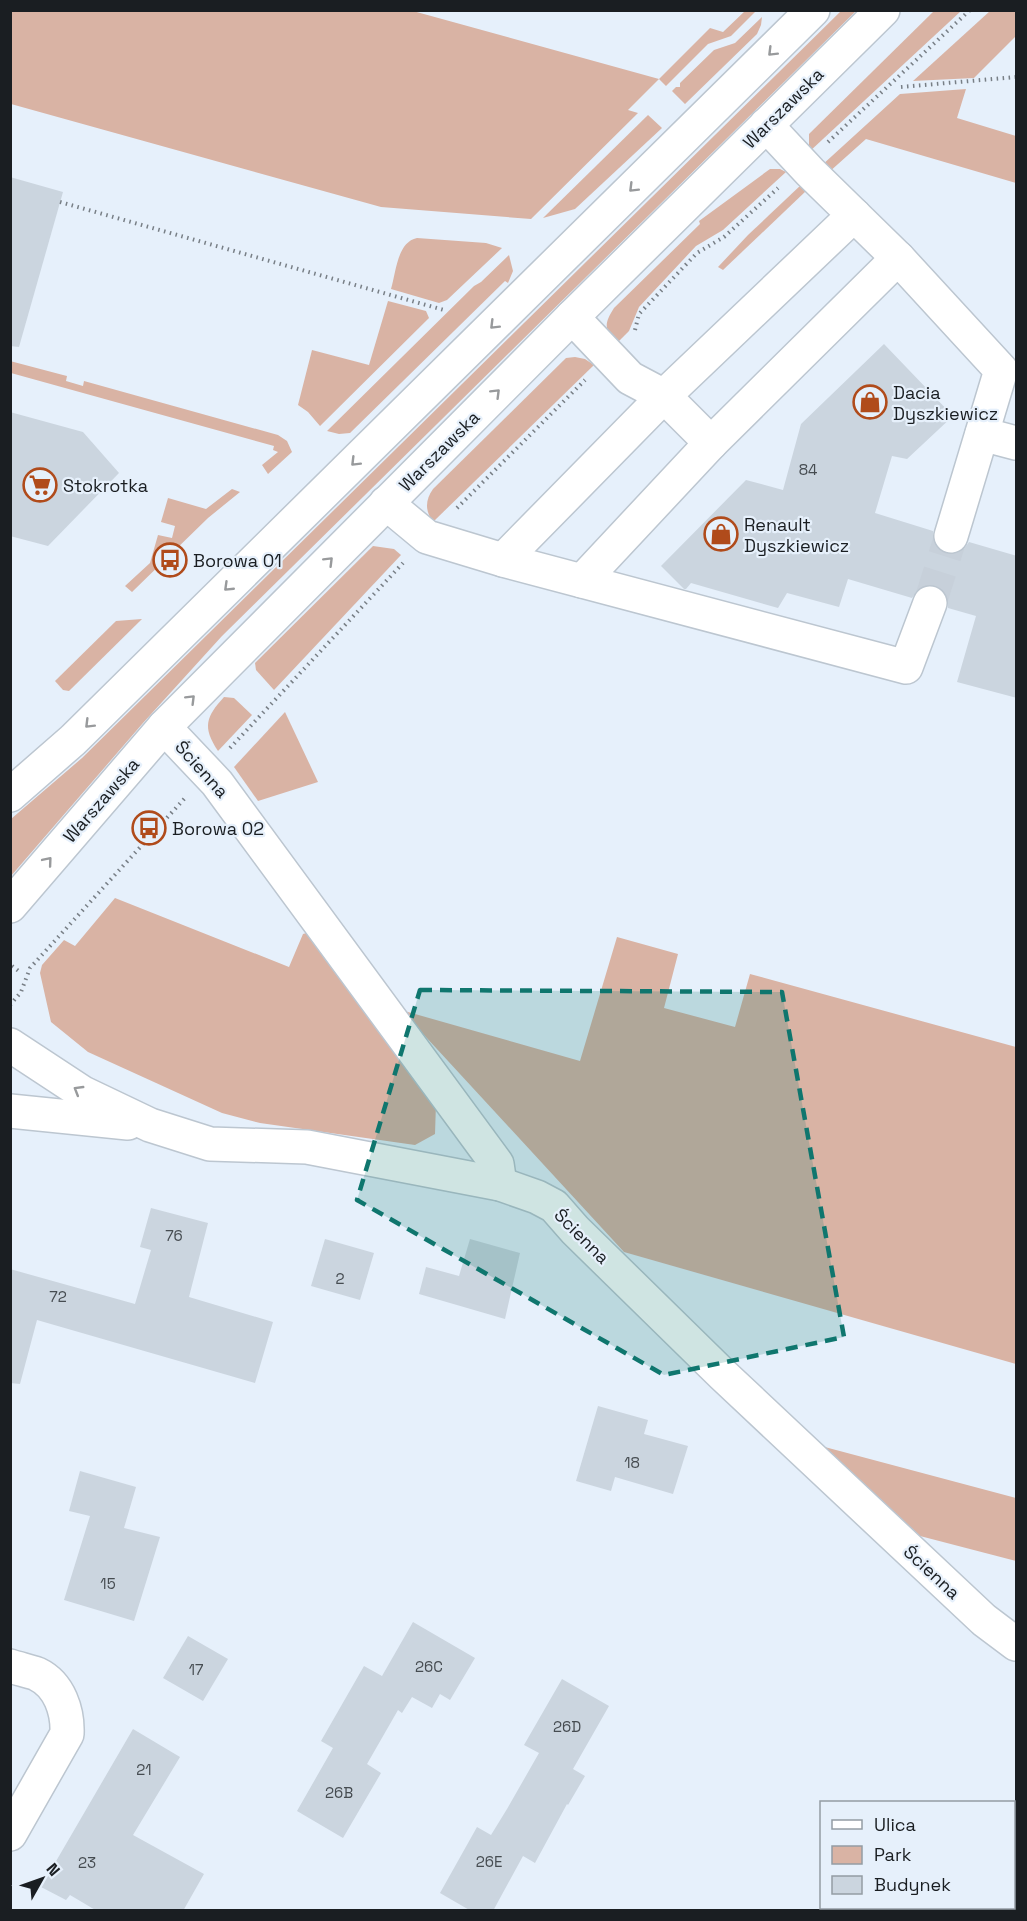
<svg xmlns="http://www.w3.org/2000/svg" width="1027" height="1921" font-family="'Space Grotesk',sans-serif">
	<rect width="100%" height="100%" fill="#e6f0fb"/>
	<!-- green -->
	<g fill="#d9b3a4">
		<polygon points="10,11 413,11 659,79 710,28 723,32 745,11 756,11 731,36 708,44 666,86 659,79 628,110 638,113 531,219 381,207 11,104"/>
		<polygon points="841,11 856,11 222,636 143,723 11,876 11,819 82,758"/>
		<polygon points="934,11 961,11 809,152 809,134"/>
		<polygon points="990,11 1016,11 1016,36 974,78 913,81"/>
		<polygon points="762,17 761,25 757,34 685,104 672,91 676,87 680,87 680,83 714,50 735,43"/>
		<polygon points="966,89 957,118 1016,136 1016,183 866,139 828,173 821,166 900,94"/>
		<polygon points="648,115 662,128 575,209 543,218"/>
		<path d="M770,169H780L786,172L723,230L696,246L639,307L629,331L616,344C604,328 604,324 614,308L700,224L699,221Z"/>
		<polygon points="802,184 806,191 723,270 718,267 748,235"/>
		<path d="M417,238L486,243L502,248L447,300L439,303L391,289C396,273 397,242 417,238Z"/>
		<polygon points="509,255 513,271 508,283 505,281 350,433 339,434 327,431 474,286 481,282"/>
		<polygon points="388,301 426,311 429,318 320,426 308,412 298,405 312,350 369,365"/>
		<path d="M575,357L585,359L594,365L433,522C425,511 425,500 433,489L566,358Z"/>
		<polygon points="10,361 63,375 67,376 66,381 83,386 84,381 278,435 287,441 292,452 268,474 262,465 278,452 273,450 274,446 11,373"/>
		<polygon points="232,489 240,492 208,518 132,592 125,586 150,563 158,535 172,538 175,526 161,522 168,498 206,509"/>
		<polygon points="373,546 394,549 401,555 274,690 256,670 255,663"/>
		<polygon points="142,619 69,691 63,690 55,681 116,621"/>
		<path d="M224,697L234,698L252,715L218,751C202,727 206,717 224,697Z"/>
		<polygon points="285,712 318,782 258,801 234,767"/>
		<polygon points="115,898 289,967 303,934 310,932 436,1103 435,1134 415,1145 260,1123 222,1113 88,1052 51,1022 40,973 42,965 64,940 75,946"/>
		<polygon points="617,937 678,954 664,1008 735,1027 750,974 1016,1047 1016,1364 624,1252 401,1010 580,1061"/>
		<polygon points="821,1446 1016,1498 1016,1561 920,1536"/>
	</g>
	<!-- building -->
	<g fill="#cbd5df">
		<polygon points="10,177 63,192 19,347 10,346"/>
		<polygon points="884,344 953,416 907,459 892,456 875,513 933,531 933,540 937,548 946,554 955,554 963,550 969,542 1017,556 1017,698 957,682 976,616 948,608 948,599 945,592 936,585 926,585 919,588 912,598 848,579 839,607 787,593 778,608 691,583 686,589 684,589 661,566 746,480 783,490 801,424"/>
		<polygon points="10,412 83,432 119,473 48,546 10,536"/>
		<polygon points="151,1208 208,1223 189,1297 273,1322 255,1383 37,1320 20,1384 10,1383 10,1269 135,1304 151,1250 140,1247"/>
		<polygon points="325,1239 374,1253 360,1300 311,1286"/>
		<polygon points="470,1239 520,1253 505,1319 419,1294 426,1267 459,1276"/>
		<polygon points="598,1406 648,1420 644,1434 688,1446 673,1494 615,1477 611,1491 576,1481"/>
		<polygon points="80,1471 136,1487 124,1528 160,1537 134,1621 64,1600 90,1516 69,1511"/>
		<polygon points="413,1622 475,1658 450,1700 440,1694 432,1708 412,1697 402,1713 398,1710 367,1764 381,1773 343,1838 297,1811 333,1748 321,1741 364,1666 382,1676"/>
		<polygon points="188,1636 228,1659 203,1701 163,1678"/>
		<polygon points="562,1679 609,1706 573,1769 585,1776 568,1805 567,1804 535,1863 523,1856 493,1911 471,1911 440,1893 477,1827 491,1835 507,1809 539,1753 524,1745"/>
		<polygon points="133,1729 180,1757 133,1835 204,1874 183,1911 97,1911 70,1895 66,1900 41,1887"/>
	</g>
	<g fill="none" stroke-linecap="round" stroke-linejoin="round">
		<!-- minor-tunnel -->
		<polyline stroke="#c7d0da" stroke-width="33" stroke-dasharray="33 16" stroke-linecap="butt" points="930,603 951,536"/>
		<defs>
			<g id="minor">
				<polyline points="854,215 898,258"/>
				<polyline points="572,317 630,378 664,396 854,215 810,172 766,125"/>
				<polyline points="982,434 1016,443"/>
				<polyline points="711,443 664,396 503,560 906,667 930,603"/>
				<polyline points="386,503 427,537 503,560"/>
				<polyline points="582,581 711,443 898,258 1001,370 951,536"/>
				<polyline points="164,727 217,783 497,1164 500,1184"/>
				<polyline points="10,1045 83,1093 150,1125 210,1144 307,1147 500,1184 537,1197 554,1206 575,1230 723,1375 984,1620 1016,1644"/>
				<polyline points="10,1111 128,1123"/>
				<path d="M10,1666C19,1669 29,1671 37,1674C60,1685 68,1712 67,1734L10,1834"/>
			</g>
			<g id="major">
				<polyline points="10,795 73,740 813,10"/>
				<polyline points="10,906 164,727 572,317 883,10"/>
			</g>
		</defs>
		<!-- minor casing -->
		<use href="#minor" stroke="#bcc6d0" stroke-width="36"/>
		<!-- major casing -->
		<use href="#major" stroke="#bcc6d0" stroke-width="36"/>
		<!-- path -->
		<g stroke="#787f86" stroke-width="4" stroke-dasharray="1.5 4.5" stroke-linecap="butt">
			<polyline points="901,87 1016,77"/>
			<polyline points="828,142 970,10"/>
			<polyline points="60,202 444,310"/>
			<polyline points="635,330 639,314 697,253 724,237 778,188"/>
			<polyline points="457,508 585,380"/>
			<polyline points="230,748 403,563"/>
			<polyline points="12,966 20,972"/>
			<polyline points="10,1005 21,992 30,968 185,798"/>
		</g>
		<!-- minor -->
		<use href="#minor" stroke="#fff" stroke-width="33"/>
		<!-- major -->
		<use href="#major" stroke="#fff" stroke-width="33"/>
	</g>
	<!-- one-way arrows -->
	<defs><path id="oneway-chevron" d="M-2-3.5L2.5 0L-2 3.5" fill="none" stroke-width="1.6" stroke-linecap="round" stroke-linejoin="round" transform="scale(1.5)"/></defs>
	<g stroke="#989a9c">
		<use href="#oneway-chevron" transform="translate(772 52) rotate(135)"/>
		<use href="#oneway-chevron" transform="translate(633 188) rotate(135)"/>
		<use href="#oneway-chevron" transform="translate(494 325) rotate(135)"/>
		<use href="#oneway-chevron" transform="translate(496 393) rotate(-45)"/>
		<use href="#oneway-chevron" transform="translate(355 462) rotate(135)"/>
		<use href="#oneway-chevron" transform="translate(329 561) rotate(-45)"/>
		<use href="#oneway-chevron" transform="translate(228 587) rotate(136)"/>
		<use href="#oneway-chevron" transform="translate(191 699) rotate(-45)"/>
		<use href="#oneway-chevron" transform="translate(89 724) rotate(135)"/>
		<use href="#oneway-chevron" transform="translate(48 861) rotate(-50)"/>
		<use href="#oneway-chevron" transform="translate(78 1090) rotate(-149)"/>
	</g>
	<!-- marked area -->
	<path fill="#0f766e" fill-opacity="0.2" stroke="#0f766e" stroke-width="4.5" stroke-dasharray="12 8" stroke-linejoin="round" d="M420,990L782,992L844,1337L664,1375L357,1200Z"/>
	<!-- icons -->
	<defs>
		<symbol id="shop-ring" viewBox="-11 -11 22 22"><circle r="9.5" fill="#e6f0fb" stroke="#b04b1b" stroke-width="1.5"/><path d="M-5-2.5h2.3a2.7 3.5 0 0 1 5.4 0H5L5.5 6h-11ZM-1.5-2.5h3a1.5 2.3 0 0 0-3 0Z" fill="#b04b1b"/></symbol>
		<symbol id="supermarket-ring" viewBox="-11 -11 22 22"><circle r="9.5" fill="#e6f0fb" stroke="#b04b1b" stroke-width="1.5"/><path d="M-6-5.5h2.5l.6 2H6L4.5 2H-2.5L-4.4-4H-6ZM-1.5 3.2a1.3 1.3 0 1 0 .1 0ZM3 3.2a1.3 1.3 0 1 0 .1 0Z" fill="#b04b1b"/></symbol>
		<symbol id="bus-ring" viewBox="-11 -11 22 22"><circle r="9.5" fill="#e6f0fb" stroke="#b04b1b" stroke-width="1.5"/><path d="M-5-6H5V4H4V6H2V4H-2V6H-4V4H-5ZM-3.5-4V0h7V-4ZM-3.5 1.2v1.5H-2V1.2ZM2 1.2v1.5H3.5V1.2Z" fill="#b04b1b"/></symbol>
	</defs>
	<g fill-rule="evenodd">
		<use href="#shop-ring" x="851" y="383" width="38" height="38"/>
		<use href="#supermarket-ring" x="21" y="466" width="38" height="38"/>
		<use href="#shop-ring" x="702" y="515" width="38" height="38"/>
		<use href="#bus-ring" x="151" y="541" width="38" height="38"/>
		<use href="#bus-ring" x="130" y="809" width="38" height="38"/>
	</g>
	<g text-anchor="middle" dominant-baseline="central" stroke-width="4.5" stroke-linejoin="round" paint-order="stroke">
		<!-- number labels -->
		<g font-size="15" fill="#464c51">
			<text x="808" y="469">84</text>
			<text x="174" y="1235">76</text>
			<text x="340" y="1278">2</text>
			<text x="58" y="1296">72</text>
			<text x="632" y="1462">18</text>
			<text x="108" y="1583">15</text>
			<text x="429" y="1666">26C</text>
			<text x="196" y="1669">17</text>
			<text x="567" y="1726">26D</text>
			<text x="144" y="1769">21</text>
			<text x="339" y="1792">26B</text>
			<text x="489" y="1861">26E</text>
			<text x="87" y="1862">23</text>
		</g>
		<!-- street labels -->
		<g font-size="18" fill="#1a1e22" stroke="#e6f0fb">
			<text transform="translate(783 108) rotate(-45)">Warszawska</text>
			<text transform="translate(439 451) rotate(-45)">Warszawska</text>
			<text transform="translate(202 769) rotate(48)">Ścienna</text>
			<text transform="translate(101 800) rotate(-49)">Warszawska</text>
			<text transform="translate(582 1236) rotate(45)">Ścienna</text>
			<text transform="translate(932 1572) rotate(43)">Ścienna</text>
		</g>
		<!-- poi labels -->
		<g font-size="18" fill="#1a1e22" stroke="#e6f0fb" text-anchor="start">
			<text x="893" y="392">Dacia<tspan x="893" dy="21">Dyszkiewicz</tspan></text>
			<text x="63" y="485">Stokrotka</text>
			<text x="744" y="524">Renault<tspan x="744" dy="21">Dyszkiewicz</tspan></text>
			<text x="193" y="560">Borowa 01</text>
			<text x="172" y="828">Borowa 02</text>
		</g>
	</g>
	<!-- border -->
	<rect width="1027" height="1921" fill="none" stroke="#1a1e22" stroke-width="24"/>
	<!-- legend -->
	<rect x="820" y="1801" width="195" height="108" fill="#e6f0fb" stroke="#949ca4" stroke-width="1.5"/>
	<rect x="832" y="1820" width="30" height="9" fill="#ffffff" stroke="#949ca4" stroke-width="1.5"/>
	<text x="874" y="1831" font-size="18" fill="#1a1e22">Ulica</text>
	<rect x="832" y="1846" width="30" height="18" fill="#d9b3a4" stroke="#949ca4" stroke-width="1.5"/>
	<text x="874" y="1861" font-size="18" fill="#1a1e22">Park</text>
	<rect x="832" y="1876" width="30" height="18" fill="#cbd5df" stroke="#949ca4" stroke-width="1.5"/>
	<text x="874" y="1891" font-size="18" fill="#1a1e22">Budynek</text>
	<!-- north arrow -->
	<g transform="translate(42 1879) rotate(50)" stroke="#e6f0fb" stroke-width="4.5" paint-order="stroke">
	<path d="M0-4.5L10 22L0 15L-10 22Z" fill="#1a1e22"/>
	<text y="-9" font-size="16" font-weight="bold" text-anchor="middle" fill="#1a1e22">N</text>
	</g>
</svg>
